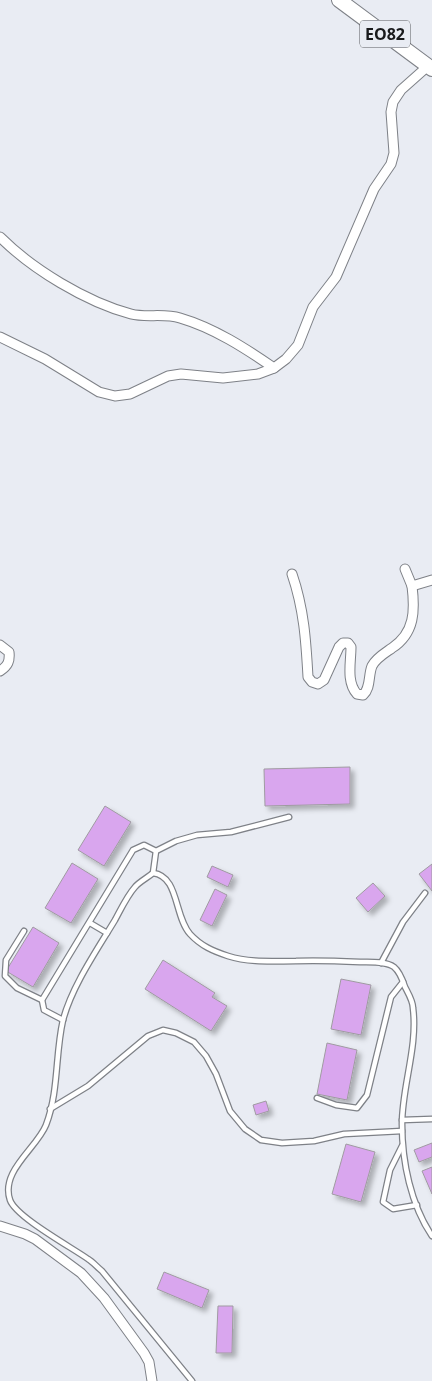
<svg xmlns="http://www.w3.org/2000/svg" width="432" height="1381" font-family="'Open Sans',sans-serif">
	<defs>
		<filter id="shadow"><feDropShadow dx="4" dy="4" stdDeviation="2.5" flood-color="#0004"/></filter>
	</defs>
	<rect width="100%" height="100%" fill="#e9ecf3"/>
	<!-- building -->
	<g fill="#d9a6ee" stroke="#9f9ba1" filter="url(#shadow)">
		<polygon points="350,767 350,804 265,806 264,769"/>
		<polygon points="105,806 131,822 104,866 78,850"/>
		<polygon points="72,863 98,879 71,923 45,908"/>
		<polygon points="432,864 432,891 419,874"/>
		<polygon points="212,866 233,875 228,887 207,877"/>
		<polygon points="373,883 385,896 368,912 356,898"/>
		<polygon points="215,889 227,895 212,926 200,920"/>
		<polygon points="33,927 59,943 33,987 6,971"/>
		<polygon points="163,960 215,993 212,997 227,1006 211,1031 145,989"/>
		<polygon points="341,979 371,985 361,1035 331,1029"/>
		<polygon points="327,1043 357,1050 347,1100 317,1094"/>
		<polygon points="266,1101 269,1111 256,1115 253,1105"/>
		<polygon points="432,1143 432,1157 419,1162 414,1150"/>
		<polygon points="346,1144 375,1152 361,1202 332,1194"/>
		<polygon points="432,1167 432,1194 422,1171"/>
		<polygon points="164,1272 209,1290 202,1308 157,1289"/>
		<polygon points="218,1306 233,1306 232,1353 216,1353"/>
	</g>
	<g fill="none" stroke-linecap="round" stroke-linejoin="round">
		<defs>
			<g id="service">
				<polyline points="153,873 156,851"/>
				<polyline points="90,923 107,933"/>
				<polyline points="24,931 6,960 5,976 17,988 42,1000"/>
				<polyline points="381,963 403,922 425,893"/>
				<polyline points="63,1020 44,1010 42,1000 133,850 144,845 156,851 176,841 197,835 231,832 289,817"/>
				<polyline points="317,1098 336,1105 357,1108 367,1095 391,997 403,982"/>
				<polyline points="50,1109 88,1086 148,1036 163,1030 176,1033 194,1042 206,1056 216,1074 230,1111 245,1129 261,1140 282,1143 314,1141 344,1134 402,1131"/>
				<polyline points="402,1120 432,1119"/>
				<polyline points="402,1146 390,1170 383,1202 393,1209 417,1205"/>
				<path d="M192,1381L102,1271C97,1267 93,1262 88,1259C71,1247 16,1217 10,1200C0,1171 37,1148 46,1125C59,1091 55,1055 63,1020C72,986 97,950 115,920C121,909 127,896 135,887C139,882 147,878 153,873C179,876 174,916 190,934C201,946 213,951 228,956C250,963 273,961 296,961C318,960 339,961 360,962C370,962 386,961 394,967C399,971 403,981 405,987C408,993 413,1001 413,1008C418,1047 402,1086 402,1124C402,1162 411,1205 432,1236"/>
			</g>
			<g id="minor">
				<path d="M0,237C32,269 86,302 131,314C146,318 164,313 180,318C214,328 245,348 274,368"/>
				<polyline points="0,337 45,359 99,392 115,396 130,394 168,376 181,374 223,378 258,374 274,368 286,359 298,345 313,307 336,277 374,189 391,164 394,153 391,112 393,102 401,90 428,66"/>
				<polyline points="405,569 412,586"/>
				<path d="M292,574C304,609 306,641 308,677L312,682L318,684L324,680L339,647L343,643H348L351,647C351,662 346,682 357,694L363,695C371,688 368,676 372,666C376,658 385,653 392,648C415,633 415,610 412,586L432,580"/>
				<path d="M0,645L9,652C10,661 8,666 0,671"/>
				<polyline points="0,1226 25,1234 35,1239 81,1273 104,1298 144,1353 149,1362 152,1381"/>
			</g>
			<polyline id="primary" points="339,0 432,69"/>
		</defs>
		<!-- service casing -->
		<use href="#service" stroke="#7e8187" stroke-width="7"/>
		<!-- minor casing -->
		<use href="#minor" stroke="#7e8187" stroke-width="11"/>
		<!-- primary casing -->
		<use href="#primary" stroke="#7e8187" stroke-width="16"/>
		<!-- service -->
		<use href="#service" stroke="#fff" stroke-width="4.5"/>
		<!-- minor -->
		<use href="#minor" stroke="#fff" stroke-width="9"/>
		<!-- primary -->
		<use href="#primary" stroke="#fff" stroke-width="14"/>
	</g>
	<g text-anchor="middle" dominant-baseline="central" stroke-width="4" stroke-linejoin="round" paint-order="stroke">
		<!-- shield labels -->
		<rect fill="#e9ecf3" stroke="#57595c" stroke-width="1" x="360" y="20.5" width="50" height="27" rx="4"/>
		<g font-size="16" font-weight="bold" fill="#191a1c">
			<text x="385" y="34">ΕΟ82</text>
		</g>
	</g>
</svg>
